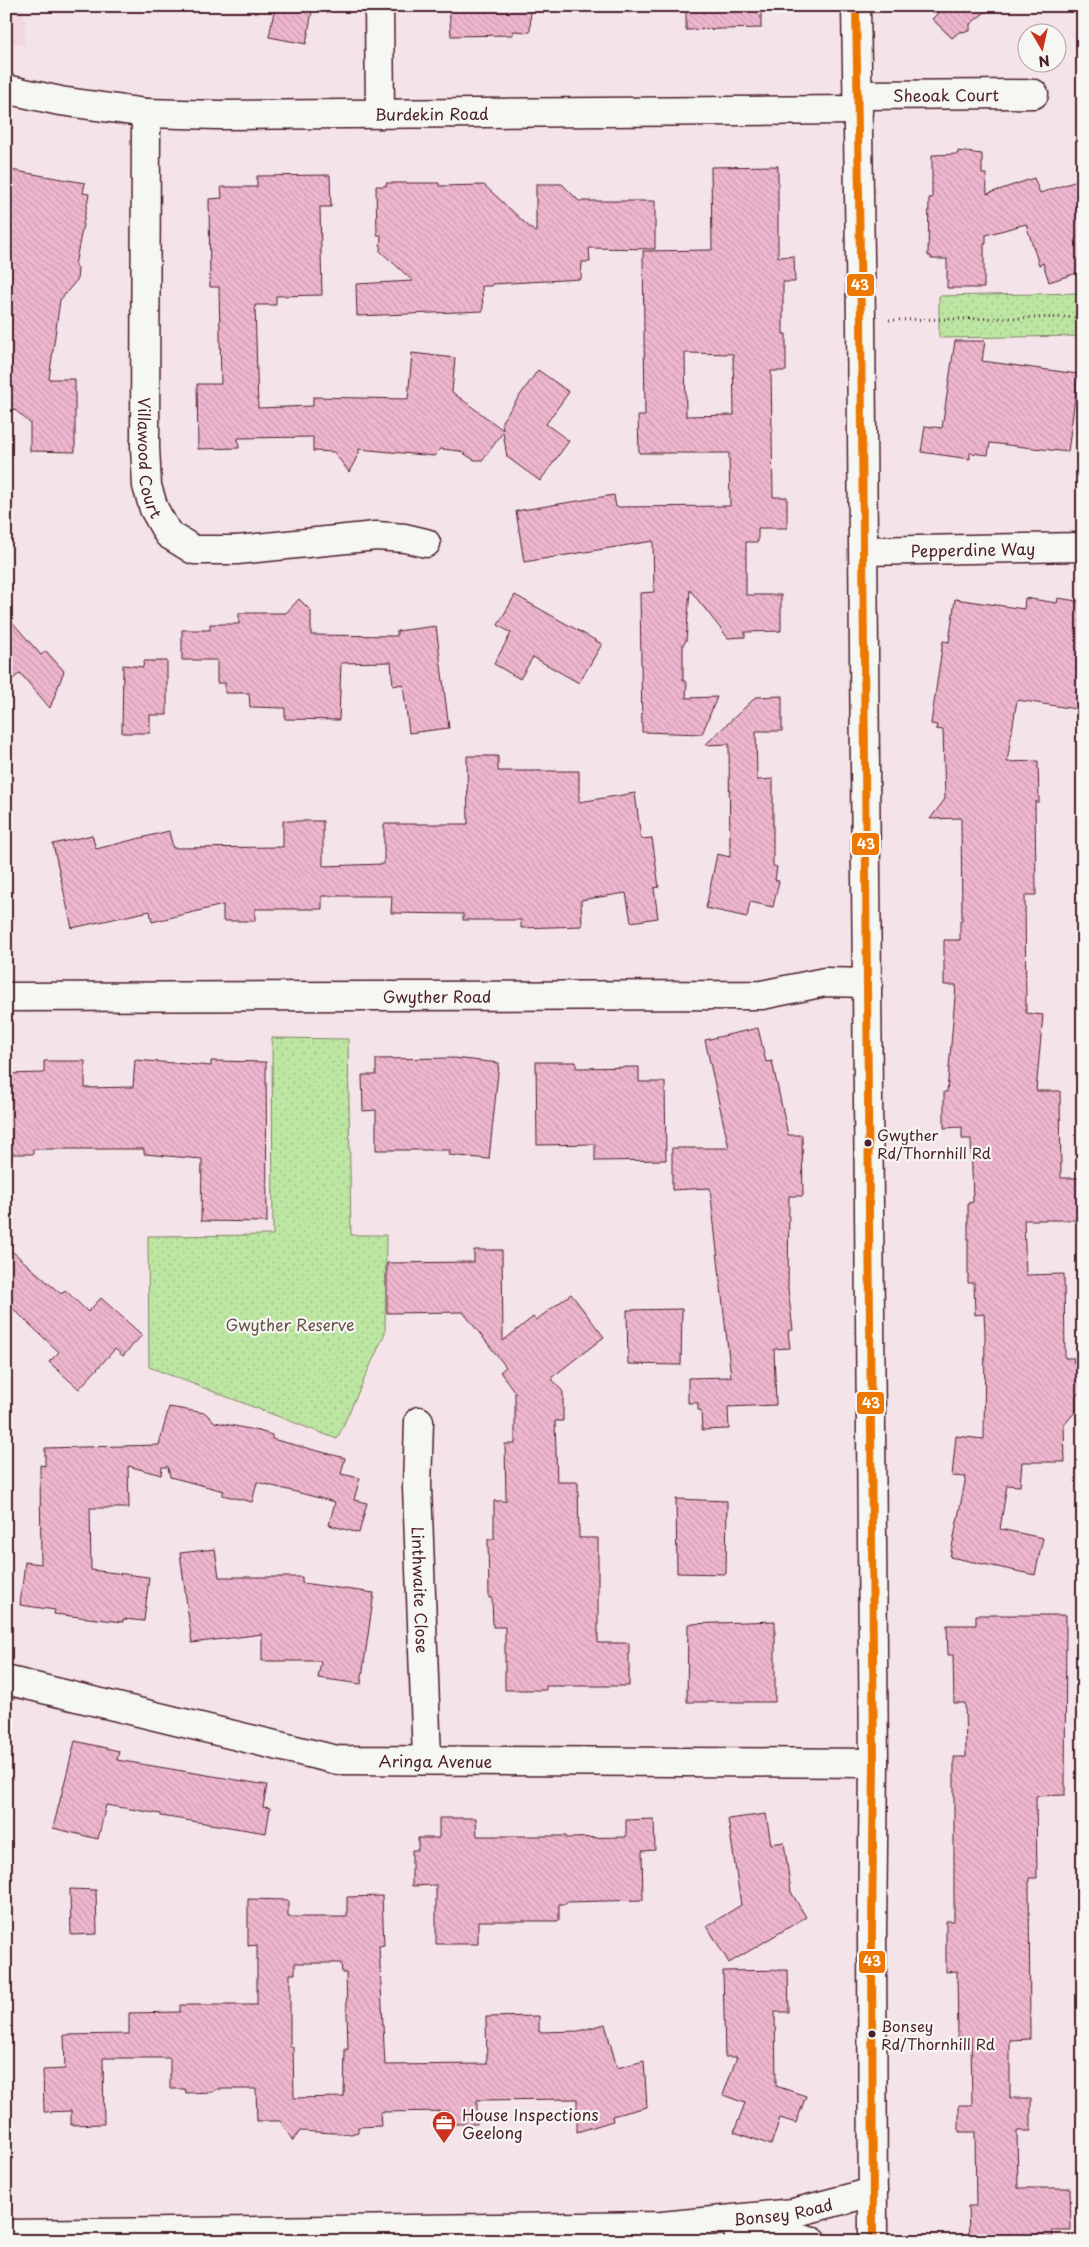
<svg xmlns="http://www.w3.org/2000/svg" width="1089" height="2247" font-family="'Playpen Sans',sans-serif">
	<defs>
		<pattern id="park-dots" width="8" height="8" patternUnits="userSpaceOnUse" patternTransform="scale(1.25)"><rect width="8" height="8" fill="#bce6a2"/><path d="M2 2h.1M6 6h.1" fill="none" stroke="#a3c58c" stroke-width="1.8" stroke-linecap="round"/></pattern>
		<pattern id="building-back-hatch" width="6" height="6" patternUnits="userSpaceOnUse" patternTransform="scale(1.25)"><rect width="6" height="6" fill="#eeb7cf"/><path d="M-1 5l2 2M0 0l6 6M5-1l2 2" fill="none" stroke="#ce9db2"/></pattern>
	</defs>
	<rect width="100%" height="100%" fill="#f4e3e8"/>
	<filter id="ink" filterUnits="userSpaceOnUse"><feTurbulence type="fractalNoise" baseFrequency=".02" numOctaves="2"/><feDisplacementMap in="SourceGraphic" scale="10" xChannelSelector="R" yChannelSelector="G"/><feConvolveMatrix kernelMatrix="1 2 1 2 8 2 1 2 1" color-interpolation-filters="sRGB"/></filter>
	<g filter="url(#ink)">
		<!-- built -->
		<polygon fill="#f2d6e0" points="6,6 24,6 25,46 6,40"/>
		<!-- park -->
		<g fill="url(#park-dots)" stroke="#838266">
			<polygon points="1083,293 1083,336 939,338 939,296"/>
			<polygon points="272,1038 348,1039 351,1235 386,1235 385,1333 337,1439 149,1367 148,1236 273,1235"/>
		</g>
		<!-- building -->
		<g fill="url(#building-back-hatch)" stroke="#4a1f2b" fill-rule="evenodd">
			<polygon points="275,6 313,6 306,44 269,37"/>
			<polygon points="449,6 531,6 530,32 513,31 513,35 451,36"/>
			<polygon points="686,6 761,6 761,28 686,30"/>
			<polygon points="945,6 993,6 970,24 970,31 959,32 952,38 932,19"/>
			<polygon points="958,151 982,154 982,174 986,174 987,194 1034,178 1040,193 1083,179 1083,271 1049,282 1043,263 1039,265 1026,224 986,235 986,244 984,244 984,288 947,288 947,259 931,259 931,256 928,256 929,198 932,198 932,155 958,154"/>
			<path d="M778,166V257L794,256L795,282H783V334H786V371H771L773,497H787V528H758V542H746V595H781V631L745,632V637L728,638L690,590L686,641L683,644V680L687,683L686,698L717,697L702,734L642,732L640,593L654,592L653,541L524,562L516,511L614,495L616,507L730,506L729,453H639L638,416H645L643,251L712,250L711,167ZM685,353L733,354L734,415L686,416Z"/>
			<polygon points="10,170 85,183 83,193 89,194 75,265 78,269 77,280 60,300 49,379 75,379 75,452 30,451 30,423 14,409 6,409 6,187"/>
			<polygon points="330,175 331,207 320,207 322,295 276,296 276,305 255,305 258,408 313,406 313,397 408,399 412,353 455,358 452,392 503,430 502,421 538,370 569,392 546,424 569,441 540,481 507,457 503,432 483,460 474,460 460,451 441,449 434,456 359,449 359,453 349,472 334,452 313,451 313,437 238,438 239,448 198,449 197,384 221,384 219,287 210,287 209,199 222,198 221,187 257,187 257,176"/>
			<polygon points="386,183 439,183 439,186 484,185 536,233 536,184 562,184 579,201 655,201 655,249 589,248 590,262 582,262 581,279 492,284 492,286 482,286 483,311 357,316 356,284 413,281 380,251 381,235 377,235 376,186 386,186"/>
			<polygon points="955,341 985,341 982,361 1078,374 1068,452 990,443 988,455 970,453 970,459 921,452 925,426 942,428"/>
			<polygon points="515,595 602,644 579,683 533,657 520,679 494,664 511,633 498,625"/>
			<polygon points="1025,598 1057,603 1058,598 1083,602 1083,710 1017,700 1007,762 1038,761 1039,802 1035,802 1036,895 1025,895 1026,1013 1043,1015 1036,1091 1060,1091 1061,1178 1083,1178 1083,1220 1024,1220 1026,1275 1064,1274 1065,1358 1074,1358 1073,1362 1083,1362 1083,1390 1076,1396 1076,1411 1064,1425 1065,1462 1022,1462 1020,1486 1007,1485 1000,1529 1043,1538 1035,1575 950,1557 966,1477 952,1476 956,1436 984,1439 985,1331 984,1314 975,1315 974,1283 968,1283 968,1203 973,1202 971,1139 962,1139 962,1127 944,1128 944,1092 947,1092 956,985 944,985 944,940 960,940 960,920 962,920 961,818 930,819 945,799 943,730 936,729 937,725 931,724 943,641 949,642 955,599 1024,609"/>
			<polygon points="299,599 311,611 311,635 397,636 397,631 436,626 449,728 409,733 403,684 393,686 391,662 341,663 339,720 285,719 285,708 250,707 249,693 225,693 225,683 217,683 217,660 182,660 182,630 210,630 210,624 239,624 239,613 286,613"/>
			<polygon points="6,615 41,655 46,651 64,671 50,708 20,673 6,685"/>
			<polygon points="144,661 167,661 167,715 150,715 150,733 122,733 123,665 143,667"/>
			<polygon points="782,696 782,731 756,731 757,780 773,779 773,866 777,867 775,880 779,881 773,907 750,902 747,917 706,908 717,854 730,857 729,744 705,745 756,697"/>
			<polygon points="467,756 498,756 498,771 579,771 579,802 635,793 641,839 652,838 659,887 654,888 658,918 631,922 626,893 581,900 582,926 521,928 521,920 463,920 463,914 391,913 392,896 322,896 322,909 255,909 255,921 223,921 223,905 152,922 150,911 72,928 53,844 92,835 96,849 169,831 173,848 283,847 283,821 323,821 323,866 384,864 384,824 468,824"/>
			<polygon points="758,1028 766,1062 772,1061 788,1135 802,1135 803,1196 789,1196 788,1289 793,1330 788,1331 790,1348 774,1349 776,1405 728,1407 729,1429 702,1430 701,1410 698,1410 698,1403 688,1403 688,1378 731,1377 710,1188 672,1190 672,1148 729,1148 705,1040"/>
			<polygon points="454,1058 499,1063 489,1159 449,1155 450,1150 376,1150 376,1110 363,1111 362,1075 376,1075 376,1059"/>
			<polygon points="135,1060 211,1066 211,1061 266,1062 267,1222 201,1221 202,1159 144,1154 144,1149 33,1149 33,1154 6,1154 6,1074 44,1073 44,1061 85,1061 85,1088 133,1087"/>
			<polygon points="536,1062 576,1062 576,1068 639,1067 639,1082 665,1082 666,1160 595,1161 595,1144 537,1145"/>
			<polygon points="6,1246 61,1294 65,1290 88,1312 101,1298 142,1335 123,1356 115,1349 79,1389 49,1362 59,1352 6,1302"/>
			<polygon points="474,1250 502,1250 503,1341 533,1317 536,1320 571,1294 604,1337 551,1378 563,1392 563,1421 555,1421 557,1482 578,1482 579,1538 598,1538 598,1643 629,1643 629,1686 546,1686 546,1690 505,1690 505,1627 493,1627 492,1598 489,1598 488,1539 494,1539 494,1501 506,1501 505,1444 515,1444 515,1392 500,1372 506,1367 463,1312 387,1313 387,1263 474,1262"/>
			<polygon points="682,1309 681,1365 628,1364 627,1310"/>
			<polygon points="169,1407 205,1413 215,1422 259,1431 272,1435 272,1439 345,1458 341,1474 360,1478 354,1500 367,1503 359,1533 329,1525 335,1502 257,1482 252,1502 222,1495 224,1491 170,1477 168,1467 162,1467 161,1475 128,1466 129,1508 90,1508 91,1570 149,1577 144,1621 123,1619 123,1622 54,1614 55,1610 20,1605 25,1562 41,1564 40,1465 45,1466 45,1448 159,1445"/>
			<polygon points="676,1499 727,1501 726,1574 677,1573"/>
			<polygon points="215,1549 219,1577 302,1577 302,1583 374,1593 361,1684 318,1678 321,1661 262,1661 262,1634 192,1643 180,1553"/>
			<polygon points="976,1615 1066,1615 1065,1795 1036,1796 1037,1878 1029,1878 1030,2039 1010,2040 1010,2098 1031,2098 1031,2131 1017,2131 1018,2188 1070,2188 1071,2230 1052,2230 1053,2237 969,2238 968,2206 976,2206 975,2132 959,2132 959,2105 972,2105 971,2037 958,2037 957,1971 946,1972 946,1921 954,1921 954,1757 966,1757 965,1703 954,1703 953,1655 948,1655 947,1625 976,1625"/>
			<polygon points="775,1621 775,1702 687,1702 688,1624"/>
			<polygon points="75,1741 119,1751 117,1760 267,1785 263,1807 270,1808 266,1833 161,1816 161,1814 106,1805 98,1839 53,1828"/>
			<polygon points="766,1814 771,1844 784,1842 791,1892 806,1917 729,1963 707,1926 741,1905 728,1819"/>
			<polygon points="439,1818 476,1818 477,1836 566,1836 566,1838 626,1837 626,1820 654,1819 655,1850 642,1851 643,1900 566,1902 566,1904 559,1904 559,1921 478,1921 478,1944 436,1944 436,1885 412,1886 412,1850 418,1850 418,1838 439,1838"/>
			<polygon points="70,1889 96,1890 97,1934 71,1935"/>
			<path d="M382,1896L384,1945L379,1946L385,2065L487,2064L486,2017L539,2016V2032L579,2031L605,2024L617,2068L644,2061L647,2107L612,2116L613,2121L577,2132V2099L477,2100V2124H449V2111L380,2112L381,2126L358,2127V2132L351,2134L300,2131L293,2141L280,2121H257L256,2089H217L213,2092L186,2093L185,2089H170V2058H103L104,2124L71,2125V2111L44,2112L43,2070L65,2069L64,2035L129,2034V2013L180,2012V2005H257V1945L248,1946V1899L288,1900V1917H347V1897ZM295,1963H341L342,1973H346L348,2049H345L344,2097L294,2098L293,2047H290V1974H295Z"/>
			<polygon points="788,1970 789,2012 775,2012 776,2086 806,2096 796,2123 780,2118 771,2145 734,2132 745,2103 723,2095 737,2057 725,2057 723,1971"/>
		</g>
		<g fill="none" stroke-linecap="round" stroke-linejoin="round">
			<defs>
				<g id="minor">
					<polyline points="379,6 380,114"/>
					<polyline points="856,6 861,320 874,1763 872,1931 873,2241"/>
					<path id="s1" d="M6,89L60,101L146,113L217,115L858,110"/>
					<path id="s2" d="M858,95L1034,94"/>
					<path id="s3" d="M146,113L145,447L147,486L154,509L168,534L194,550H237L376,536L405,538L426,543"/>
					<path id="s4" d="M864,551L1083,547"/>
					<path id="s5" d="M6,997L762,995L825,982L868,983"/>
					<path id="s6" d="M419,1421L417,1487L427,1759"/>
					<path id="s7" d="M6,1680L337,1760L874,1763"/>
					<polyline points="738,2232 794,2236 813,2241"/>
					<path id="s8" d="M6,2234L662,2226L793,2213L873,2192"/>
				</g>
			</defs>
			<!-- minor casing -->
			<use href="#minor" stroke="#4a1f2b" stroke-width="31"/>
			<!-- path -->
			<polyline stroke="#4a1f2b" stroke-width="3" stroke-dasharray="1 4" stroke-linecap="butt" points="889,320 1083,317"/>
			<!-- minor -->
			<use href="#minor" stroke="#f6f6f2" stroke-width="28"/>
			<defs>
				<polyline id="bus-1" points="856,6 861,320 874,1763 872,1931 873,2241"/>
			</defs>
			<!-- bus-1 casing -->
			<use href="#bus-1" stroke="#f6f6f2" stroke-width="11"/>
			<!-- bus-1 -->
			<use href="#bus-1" stroke="#ed7804" stroke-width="8"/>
		</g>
	</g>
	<!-- icons -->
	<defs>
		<symbol id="office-pin" viewBox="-11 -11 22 30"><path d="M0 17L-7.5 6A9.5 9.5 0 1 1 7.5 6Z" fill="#c8321e" stroke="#f6f6f2"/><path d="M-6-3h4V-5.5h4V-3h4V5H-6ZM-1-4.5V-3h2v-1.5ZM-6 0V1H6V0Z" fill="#fff"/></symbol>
	</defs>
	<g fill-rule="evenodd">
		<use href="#office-pin" x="430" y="2109" width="28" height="38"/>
	</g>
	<!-- markers -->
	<g fill="#4a1f2b" stroke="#f6f6f2" stroke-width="2">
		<circle cx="868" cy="1143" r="4.5"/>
		<circle cx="872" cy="2034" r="4.5"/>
	</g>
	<g text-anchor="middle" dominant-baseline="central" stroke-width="4.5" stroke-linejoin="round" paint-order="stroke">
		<!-- bus labels -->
		<g font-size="15" fill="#4a1f2b" stroke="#f6f6f2" text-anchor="start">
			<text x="877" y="1134">Gwyther<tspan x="877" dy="18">Rd/Thornhill Rd</tspan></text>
			<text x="881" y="2025">Bonsey<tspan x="881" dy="18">Rd/Thornhill Rd</tspan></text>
		</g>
		<!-- street labels -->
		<g font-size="16" fill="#4a1f2b" stroke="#f6f6f2">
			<text stroke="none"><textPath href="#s2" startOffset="88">Sheoak Court</textPath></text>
			<text stroke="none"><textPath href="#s1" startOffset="428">Burdekin Road</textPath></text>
			<text stroke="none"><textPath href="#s3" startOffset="345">Villawood Court</textPath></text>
			<text stroke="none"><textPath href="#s4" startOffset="109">Pepperdine Way</textPath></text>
			<text stroke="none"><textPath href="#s5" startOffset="431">Gwyther Road</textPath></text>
			<text stroke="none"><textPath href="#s6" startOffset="169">Linthwaite Close</textPath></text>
			<text stroke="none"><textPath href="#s7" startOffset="439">Aringa Avenue</textPath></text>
			<text stroke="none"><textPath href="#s8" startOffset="778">Bonsey Road</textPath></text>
		</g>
		<!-- park labels -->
		<g font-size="16" fill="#665149" stroke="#f6f6f2">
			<text x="290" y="1324">Gwyther Reserve</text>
		</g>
		<!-- poi labels -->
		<g font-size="16" fill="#4a1f2b" stroke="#f6f6f2" text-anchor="start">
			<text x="462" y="2114">House Inspections<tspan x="462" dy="18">Geelong</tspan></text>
		</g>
	</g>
	<g stroke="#f6f6f2" stroke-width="2">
		<rect x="846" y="273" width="29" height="24" rx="5" fill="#ed7804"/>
		<rect x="851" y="832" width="29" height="24" rx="5" fill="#ed7804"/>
		<rect x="856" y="1391" width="29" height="24" rx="5" fill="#ed7804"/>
		<rect x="858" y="1950" width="28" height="24" rx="5" fill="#ed7804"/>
	</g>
	<g font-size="14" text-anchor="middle" font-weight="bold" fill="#fff">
		<text x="860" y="290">43</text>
		<text x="866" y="849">43</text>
		<text x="871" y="1408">43</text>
		<text x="872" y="1966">43</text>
	</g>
	<!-- margin -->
	<rect width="1089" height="2247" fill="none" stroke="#f6f6f2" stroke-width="25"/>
	<rect x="12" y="12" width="1064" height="2222" fill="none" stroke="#4a1f2b" stroke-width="2" filter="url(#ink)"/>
	<!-- north arrow -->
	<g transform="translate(1042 48) rotate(171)"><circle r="24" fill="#f6f6f2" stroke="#b1a0a2"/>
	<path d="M0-4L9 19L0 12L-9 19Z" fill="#c8321e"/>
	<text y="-8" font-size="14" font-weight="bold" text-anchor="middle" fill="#4a1f2b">N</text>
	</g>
</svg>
